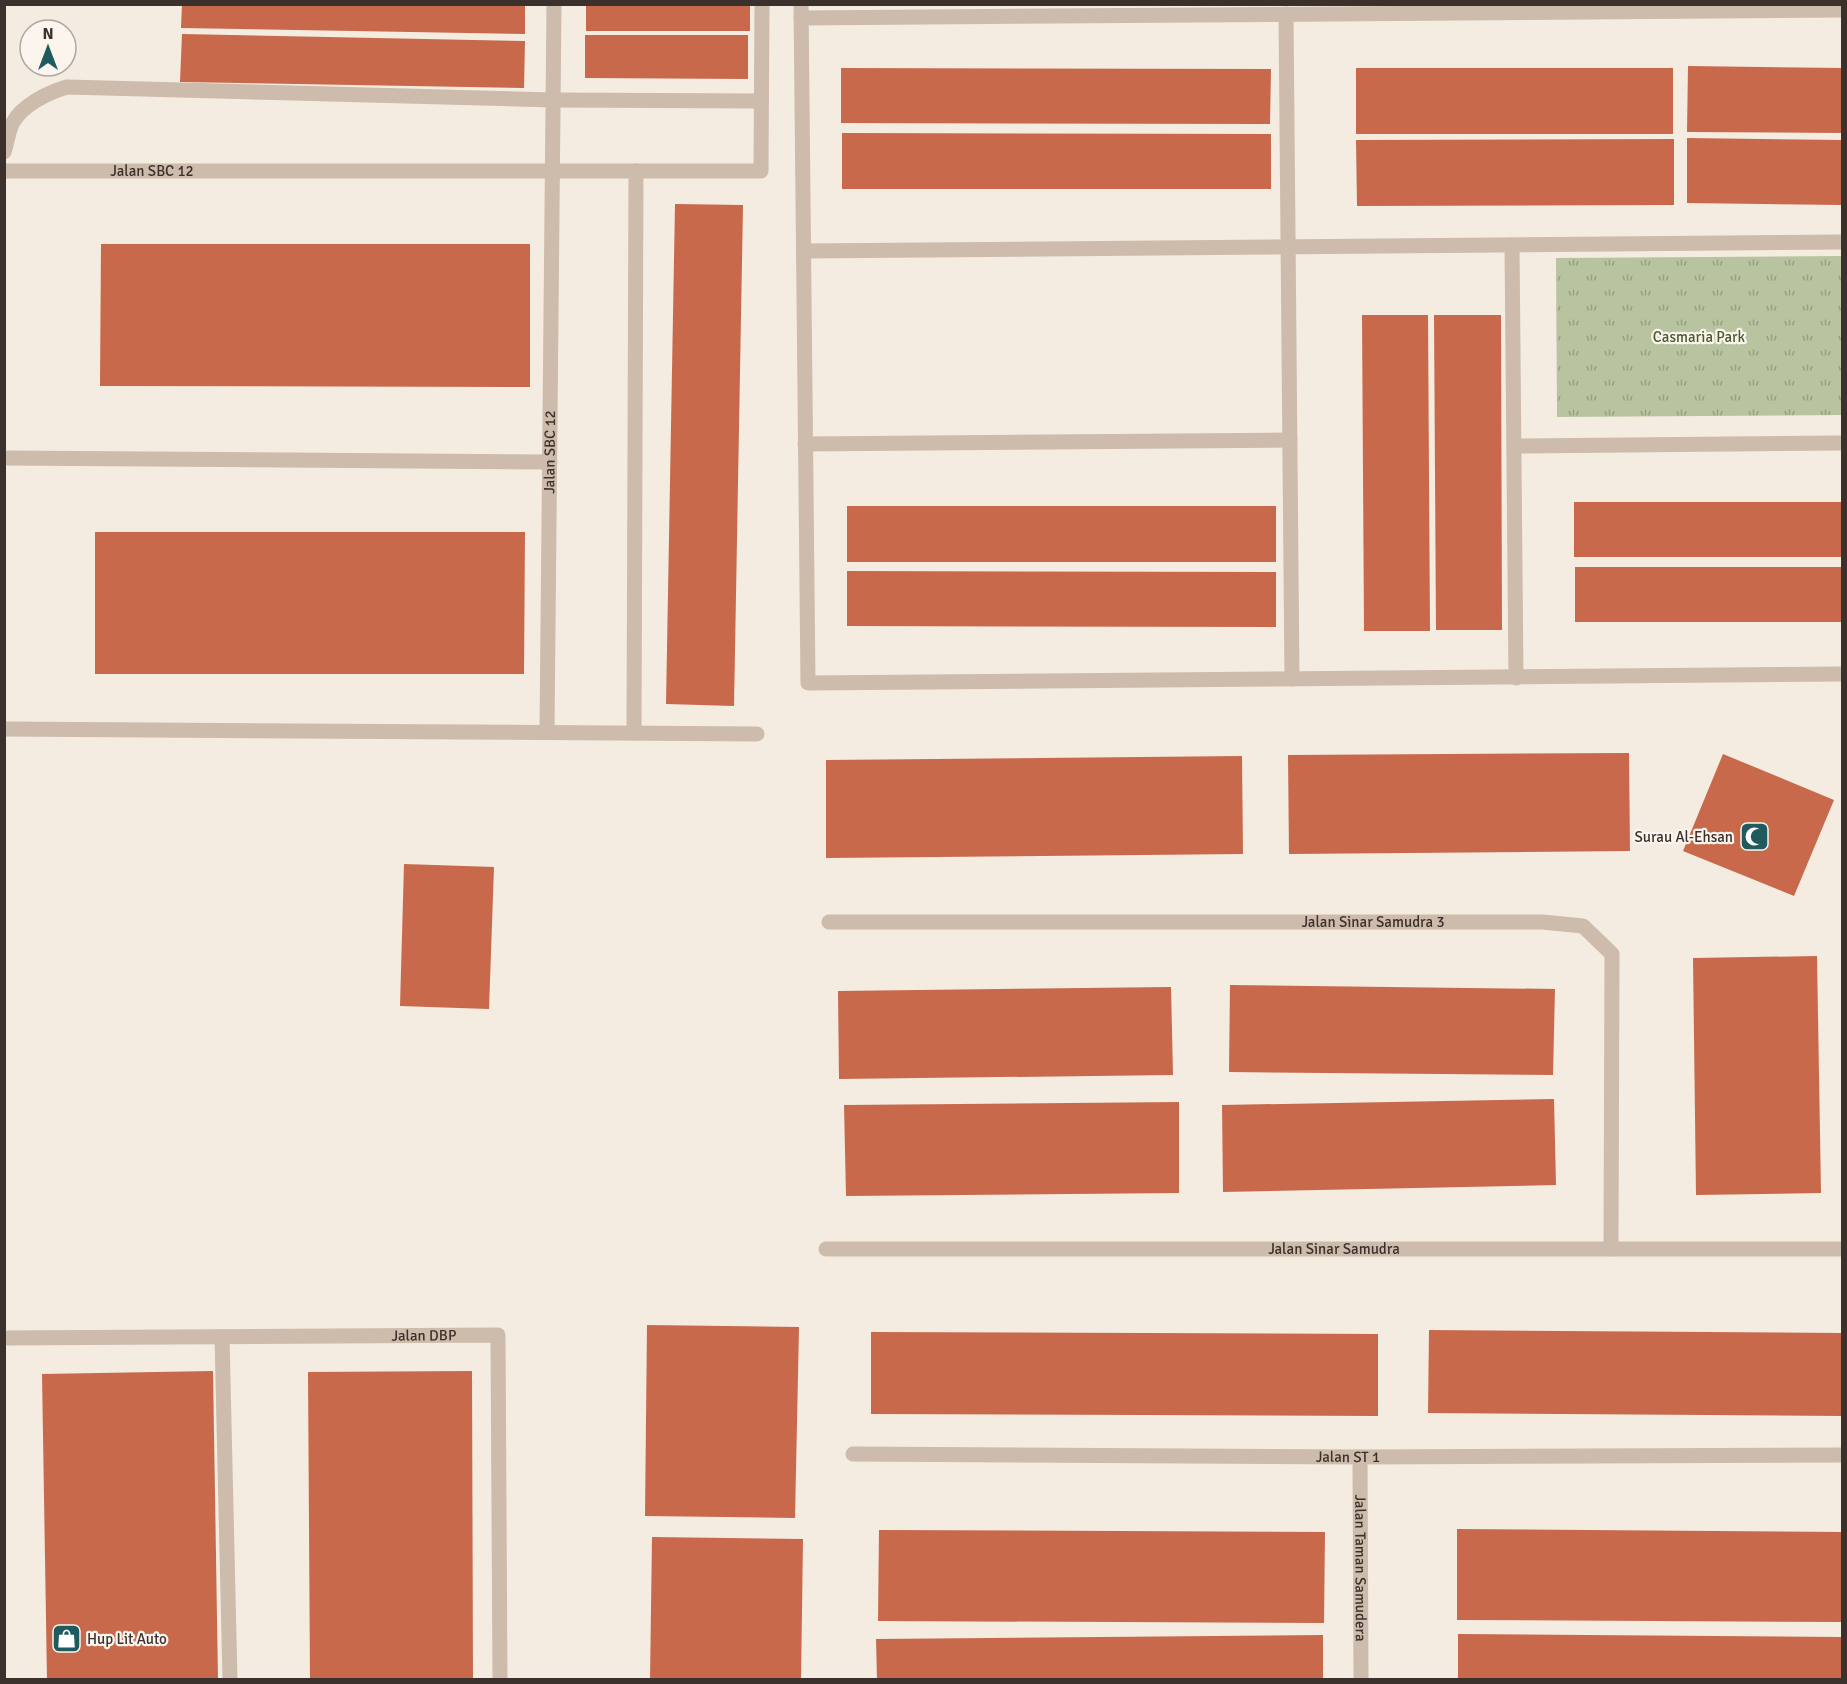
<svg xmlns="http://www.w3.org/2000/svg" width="1847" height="1684" font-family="Signika,sans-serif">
	<defs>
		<pattern id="park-tufts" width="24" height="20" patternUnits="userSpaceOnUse" patternTransform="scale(1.5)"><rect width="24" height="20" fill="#b8c4a0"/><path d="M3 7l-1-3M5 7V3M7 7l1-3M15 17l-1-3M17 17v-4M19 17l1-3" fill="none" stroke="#97a083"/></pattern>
	</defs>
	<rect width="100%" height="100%" fill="#f4ebe1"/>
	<!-- park -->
	<polygon fill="url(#park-tufts)" points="1842,256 1842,415 1557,417 1556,258"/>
	<!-- building -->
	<g fill="#c8694b">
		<polygon points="182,4 525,4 525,34 181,28"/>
		<rect x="586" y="4" width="164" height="27"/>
		<polygon points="182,34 525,41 524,88 180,82"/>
		<polygon points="585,35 748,35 748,79 585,78"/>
		<polygon points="1688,66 1842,68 1842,133 1687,132"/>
		<polygon points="841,68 1271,69 1270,124 841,123"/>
		<rect x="1356" y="68" width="317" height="66"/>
		<polygon points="842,133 1271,134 1271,189 842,189"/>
		<polygon points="1687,138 1842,140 1842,205 1687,203"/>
		<polygon points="1674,139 1674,205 1357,206 1356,140"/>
		<polygon points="675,204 743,205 734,706 666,704"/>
		<polygon points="101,244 530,244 530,387 100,386"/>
		<polygon points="1362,315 1428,315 1430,631 1364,631"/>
		<polygon points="1434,315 1501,315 1502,630 1436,630"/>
		<rect x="1574" y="502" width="268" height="55"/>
		<rect x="847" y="506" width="429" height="56"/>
		<polygon points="95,532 525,532 524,674 95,674"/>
		<rect x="1575" y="567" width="267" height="55"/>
		<polygon points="847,571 1276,572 1276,627 847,626"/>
		<polygon points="1629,753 1630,851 1289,854 1288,755"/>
		<polygon points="1723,754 1834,800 1794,896 1683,851"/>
		<polygon points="1242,756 1243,854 826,858 826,760"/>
		<polygon points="404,864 494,867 489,1009 400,1006"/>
		<polygon points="1817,956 1821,1193 1696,1195 1693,958"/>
		<polygon points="1230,985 1555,989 1553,1075 1229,1072"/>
		<polygon points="1171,987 1173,1075 839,1079 838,991"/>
		<polygon points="1554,1099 1556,1185 1223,1192 1222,1105"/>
		<polygon points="1179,1102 1179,1193 846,1196 844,1105"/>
		<polygon points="647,1325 799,1327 795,1518 645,1516"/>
		<polygon points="1429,1330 1842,1333 1842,1416 1428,1413"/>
		<polygon points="871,1332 1378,1334 1378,1416 871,1414"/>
		<polygon points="213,1371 218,1680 47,1680 42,1374"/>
		<polygon points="472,1371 473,1680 310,1680 308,1372"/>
		<polygon points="1457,1529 1842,1532 1842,1622 1457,1620"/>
		<polygon points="879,1530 1325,1532 1324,1623 878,1621"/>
		<polygon points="652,1537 803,1539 801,1680 650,1680"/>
		<polygon points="1458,1634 1842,1637 1842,1680 1458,1680"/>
		<polygon points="1323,1635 1323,1680 877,1680 876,1639"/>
	</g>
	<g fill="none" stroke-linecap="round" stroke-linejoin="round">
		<!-- minor -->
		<g stroke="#cdbbac" stroke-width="15">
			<polyline points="801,4 808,683 1842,674"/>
			<polyline points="1286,14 1292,679"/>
			<polyline points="801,18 1842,10"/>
			<path d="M4,152C7,144 8,133 12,124C22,105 47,93 67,87L553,100L761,101"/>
			<path id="s1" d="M4,171H761L762,4"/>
			<polyline points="1512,245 1516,678"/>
			<polyline points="804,251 1842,242"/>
			<polyline points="805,444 1290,440"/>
			<polyline points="1514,446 1842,443"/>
			<polyline points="4,458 550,462"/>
			<polyline points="4,729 757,734"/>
			<path id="s2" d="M547,731L554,4"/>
			<polyline points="634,733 636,171"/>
			<path id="s3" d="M829,922H1542L1583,926L1612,954L1611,1249"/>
			<path id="s4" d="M826,1249H1842"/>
			<polyline points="222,1337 230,1680"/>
			<path id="s5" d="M4,1338L498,1335L500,1680"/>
			<path id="s6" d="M853,1454L1360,1457L1842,1455"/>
			<path id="s7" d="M1360,1457L1361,1680"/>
		</g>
	</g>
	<!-- icons -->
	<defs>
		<symbol id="mosque-square" viewBox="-11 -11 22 22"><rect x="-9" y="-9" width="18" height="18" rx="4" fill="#1f5a5e" stroke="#fbf5ee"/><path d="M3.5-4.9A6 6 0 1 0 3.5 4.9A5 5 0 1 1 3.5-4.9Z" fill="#fff"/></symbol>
		<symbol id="shop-square" viewBox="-11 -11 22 22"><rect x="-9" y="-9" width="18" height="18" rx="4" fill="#1f5a5e" stroke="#fbf5ee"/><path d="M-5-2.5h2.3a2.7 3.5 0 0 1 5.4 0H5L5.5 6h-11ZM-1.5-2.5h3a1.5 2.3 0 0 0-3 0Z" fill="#fff"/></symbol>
	</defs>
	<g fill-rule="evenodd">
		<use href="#mosque-square" x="1738" y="820" width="33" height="33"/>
		<use href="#shop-square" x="50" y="1622" width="33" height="33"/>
	</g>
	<g text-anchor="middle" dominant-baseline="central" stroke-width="4.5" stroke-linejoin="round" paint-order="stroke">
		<!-- street labels -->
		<g font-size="15" fill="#3b302b" stroke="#fbf5ee">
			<text stroke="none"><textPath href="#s1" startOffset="148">Jalan SBC 12</textPath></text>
			<text stroke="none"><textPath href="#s2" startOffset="279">Jalan SBC 12</textPath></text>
			<text stroke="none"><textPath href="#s3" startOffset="544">Jalan Sinar Samudra 3</textPath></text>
			<text stroke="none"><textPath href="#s4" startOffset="508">Jalan Sinar Samudra</textPath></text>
			<text stroke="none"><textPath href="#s5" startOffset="420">Jalan DBP</textPath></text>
			<text stroke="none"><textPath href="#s6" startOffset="495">Jalan ST 1</textPath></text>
			<text stroke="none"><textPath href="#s7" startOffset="111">Jalan Taman Samudera</textPath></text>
		</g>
		<!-- park labels -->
		<g font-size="15" fill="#4a5a2e" stroke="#fbf5ee">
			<text x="1699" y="337">Casmaria Park</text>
		</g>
		<!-- poi labels -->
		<g font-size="15" fill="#3b302b" stroke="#fbf5ee" text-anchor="end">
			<text x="1733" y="837">Surau Al-Ehsan</text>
			<text x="87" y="1639" text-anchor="start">Hup Lit Auto</text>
		</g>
	</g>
	<!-- border -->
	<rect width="1847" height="1684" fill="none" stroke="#3b302b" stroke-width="12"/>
	<!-- north arrow -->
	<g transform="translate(48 48)"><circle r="28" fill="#fbf5ee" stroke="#aea6a0" stroke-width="1.5"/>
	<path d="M0-4.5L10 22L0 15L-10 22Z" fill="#1f5a5e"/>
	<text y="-9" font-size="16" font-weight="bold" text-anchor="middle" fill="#3b302b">N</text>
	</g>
</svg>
